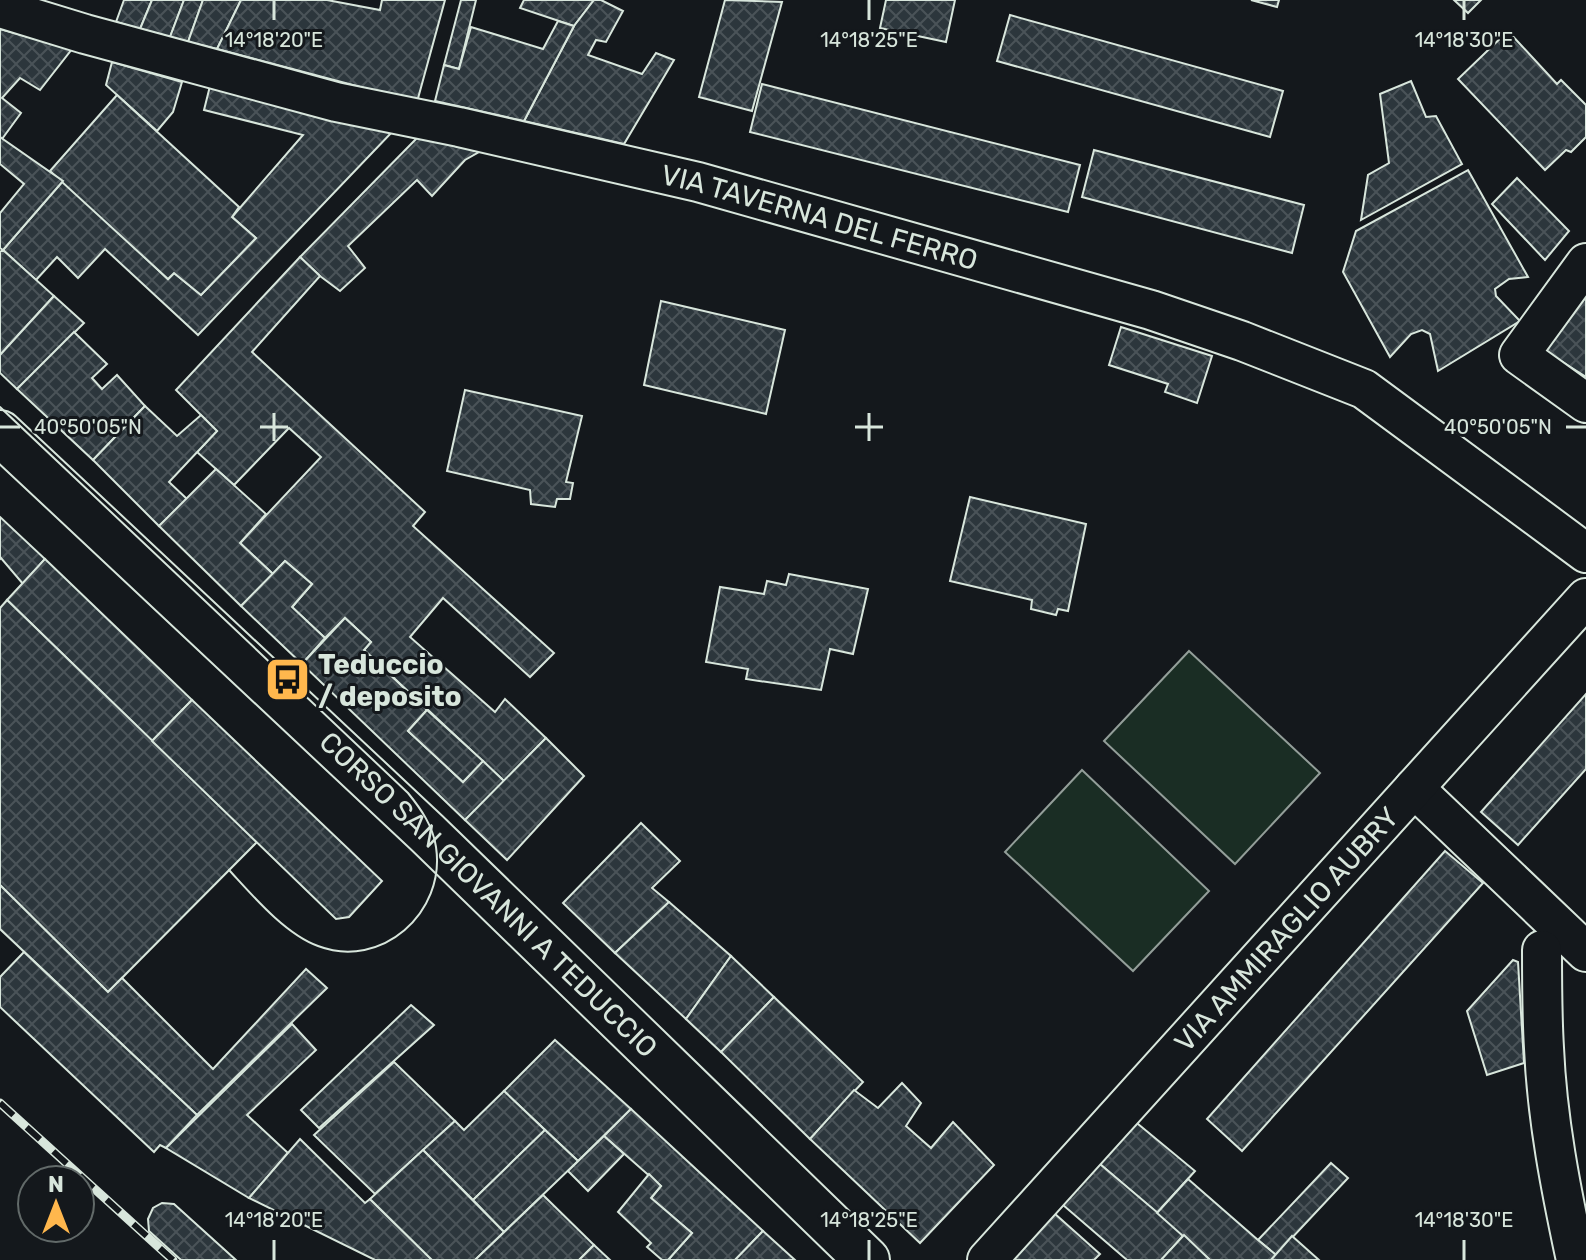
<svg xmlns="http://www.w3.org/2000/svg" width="1586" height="1260" font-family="Rubik,sans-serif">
	<defs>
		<pattern id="building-cross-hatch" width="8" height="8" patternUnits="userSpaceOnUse" patternTransform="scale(2)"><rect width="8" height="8" fill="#2c363c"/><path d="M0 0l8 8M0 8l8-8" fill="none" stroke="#4a5358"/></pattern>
	</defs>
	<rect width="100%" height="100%" fill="#14181c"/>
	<!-- grass -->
	<g fill="#1a2d24" stroke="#939e99" stroke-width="2">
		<polygon points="1189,651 1320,773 1235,864 1104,741"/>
		<polygon points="1082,770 1209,891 1133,971 1005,852"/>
	</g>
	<!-- building -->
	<g fill="url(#building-cross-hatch)" stroke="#d8e6dc" stroke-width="2">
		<polygon points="124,0 152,0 140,29 116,22"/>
		<polygon points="152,0 184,0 170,37 140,29"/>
		<polygon points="184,0 203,0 188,42 170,37"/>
		<polygon points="203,0 241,0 217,49 188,42"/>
		<polygon points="241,0 327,0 380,10 382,0 445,0 417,102 217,49"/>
		<polygon points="461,0 476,0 459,69 444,65"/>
		<polygon points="524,0 594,0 574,26 520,8"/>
		<polygon points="594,0 601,0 623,11 606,42 596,40 588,55 642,74 656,53 674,60 624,144 524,121 574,26"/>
		<polygon points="725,0 782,2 752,111 699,97"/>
		<polygon points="886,0 955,0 946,42 880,28"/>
		<polygon points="1251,0 1279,0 1277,7"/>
		<polygon points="1454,0 1481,0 1468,13"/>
		<polygon points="1010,15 1283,91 1270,137 997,61"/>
		<polygon points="558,21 574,26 524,121 435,101 444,65 459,69 471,27 543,49"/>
		<polygon points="0,29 72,49 40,90 20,78 2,98 21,113 2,139 0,137"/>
		<polygon points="1508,31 1557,84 1561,80 1586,105 1586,137 1571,152 1566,150 1545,170 1458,79"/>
		<polygon points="112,62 182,82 173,112 157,131 106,85"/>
		<polygon points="1411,81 1426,117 1436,116 1462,164 1361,220 1368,175 1389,163 1380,94"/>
		<polygon points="762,84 1080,165 1068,212 750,132"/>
		<polygon points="210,86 393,131 198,335 105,249 78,278 57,257 36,280 3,250 63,181 168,279 174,273 201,295 256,238 232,217 303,135 204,110"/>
		<polygon points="117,95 239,207 232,217 256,238 201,295 174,273 168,279 50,171"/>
		<polygon points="420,135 479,152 465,160 432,196 417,180 348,246 365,268 340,291 320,276 300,257"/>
		<polygon points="0,137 63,181 3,250 0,248 0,213 24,184 0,164"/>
		<polygon points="1094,150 1304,205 1292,253 1082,197"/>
		<polygon points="1468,170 1528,277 1509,279 1495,289 1496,296 1520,321 1438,371 1430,334 1422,330 1411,334 1390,357 1343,272 1356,231"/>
		<polygon points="1517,178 1569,231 1545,260 1492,204"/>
		<polygon points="3,250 54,296 0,355 0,252"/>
		<polygon points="300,257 320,276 252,352 425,512 413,526 554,653 530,677 443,598 410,637 495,712 505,699 546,738 504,781 364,650 371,642 345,618 325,638 292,607 312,584 285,561 273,574 240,543 321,457 289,428 234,485 197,452 217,431 176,390"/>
		<polygon points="1586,274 1586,377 1539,347"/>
		<polygon points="54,296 84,323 17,389 0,373 0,355"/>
		<polygon points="661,301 785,330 766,414 644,385"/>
		<polygon points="1121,327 1212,356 1197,403 1165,392 1168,384 1109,365"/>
		<polygon points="74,332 107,364 92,378 102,389 117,375 145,406 93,460 17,389"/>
		<polygon points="465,390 582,416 566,482 573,483 570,499 557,499 555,507 531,504 530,490 447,471"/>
		<polygon points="145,406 177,436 201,415 217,431 169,482 187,499 159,526 93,460"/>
		<polygon points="216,469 266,514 240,543 273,574 241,606 159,526"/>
		<polygon points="970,497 1086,524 1068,611 1058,609 1056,615 1031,609 1032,600 950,581"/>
		<polygon points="0,517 45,559 23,584 1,558 0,559"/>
		<polygon points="45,559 192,700 152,741 7,600"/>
		<polygon points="285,561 312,584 292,607 325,638 302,664 241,606"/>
		<polygon points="789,574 868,589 853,654 830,649 821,690 746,679 748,669 706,662 720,587 764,594 767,581 786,585"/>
		<polygon points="7,600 257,842 108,992 0,885 0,608"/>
		<polygon points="345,618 371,642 364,650 427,710 408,731 463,782 483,761 504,781 465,820 302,664"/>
		<polygon points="1586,694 1586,769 1518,845 1481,812"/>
		<polygon points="192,700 382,881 349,917 336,919 152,741"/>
		<polygon points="427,710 483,761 463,782 408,731"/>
		<polygon points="546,738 584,776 507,860 465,820"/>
		<polygon points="641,823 680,861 652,888 669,902 615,953 563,903"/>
		<polygon points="1445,851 1483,883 1242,1151 1207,1119"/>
		<polygon points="0,885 108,992 122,978 213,1069 306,969 327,988 197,1115 0,929"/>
		<polygon points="669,902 731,956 686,1019 615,953"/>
		<polygon points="24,952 197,1115 166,1148 160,1145 154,1152 0,1007 0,977"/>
		<polygon points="731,956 774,997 721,1052 686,1019"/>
		<polygon points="1513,960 1518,962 1524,1063 1487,1075 1467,1011"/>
		<polygon points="774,997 863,1082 810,1139 721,1052"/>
		<polygon points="411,1005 434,1025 319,1128 301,1110"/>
		<polygon points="292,1024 316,1050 247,1115 288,1153 249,1198 166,1148"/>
		<polygon points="555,1040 631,1109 578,1161 504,1091"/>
		<polygon points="394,1062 455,1121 375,1194 314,1135"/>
		<polygon points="902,1083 921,1103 906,1126 931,1148 953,1122 994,1165 920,1243 810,1139 854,1090 878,1108"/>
		<polygon points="504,1091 545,1130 473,1200 423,1150 455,1121 464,1130"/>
		<polygon points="631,1109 763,1231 735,1260 668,1260 692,1233 651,1198 661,1186 604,1136"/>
		<polygon points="1132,1119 1195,1171 1157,1213 1094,1159"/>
		<polygon points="545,1130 578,1161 504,1232 473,1200"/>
		<polygon points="604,1136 624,1154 588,1191 568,1171"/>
		<polygon points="300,1139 365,1203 370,1199 432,1260 375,1260 249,1198"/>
		<polygon points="423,1150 504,1232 475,1260 432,1260 370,1199"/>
		<polygon points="1094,1159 1184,1235 1161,1260 1127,1260 1056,1199"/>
		<polygon points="1331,1163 1348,1178 1276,1255 1258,1240"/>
		<polygon points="649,1174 661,1186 651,1198 692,1233 668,1260 662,1260 647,1247 651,1243 618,1212"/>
		<polygon points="1188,1179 1258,1240 1276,1255 1271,1260 1210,1260 1157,1213"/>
		<polygon points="543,1195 594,1245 579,1260 475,1260"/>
		<polygon points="162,1203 174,1204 236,1260 181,1260 149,1231 148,1219 153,1208"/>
		<polygon points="1054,1213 1100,1254 1094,1260 1009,1260"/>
		<polygon points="763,1231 795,1260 735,1260"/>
		<polygon points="1184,1235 1210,1260 1161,1260"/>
		<polygon points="1292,1236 1319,1260 1271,1260"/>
		<polygon points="594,1245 610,1260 579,1260"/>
	</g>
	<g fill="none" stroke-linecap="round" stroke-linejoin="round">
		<defs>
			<g id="minor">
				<path id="s1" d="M0,8L85,34L336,102L459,127L698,182L1151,310L1242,341L1364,389L1586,553"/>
				<polyline points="1586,263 1519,355 1586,403"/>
				<polyline points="1414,788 1586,952"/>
				<path d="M1542,950C1542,983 1542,1015 1544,1048C1547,1119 1561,1190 1576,1260"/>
				<path id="s2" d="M987,1260L1586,598"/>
			</g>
			<g id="major">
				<path id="s3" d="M0,433L427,833L867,1260"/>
			</g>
		</defs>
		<!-- minor casing -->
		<use href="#minor" stroke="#d8e6dc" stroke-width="42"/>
		<!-- major casing -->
		<use href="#major" stroke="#d8e6dc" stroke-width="48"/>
		<!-- minor -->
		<use href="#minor" stroke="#14181c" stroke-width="38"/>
		<!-- major -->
		<use href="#major" stroke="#14181c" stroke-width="44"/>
		<!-- tram -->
		<path stroke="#d8e6dc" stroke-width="2" d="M0,407L408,793C421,809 433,826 436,847C446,913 381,970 318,946C285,934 253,896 229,870"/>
		<defs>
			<polyline id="rail" points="0,1103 173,1260"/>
		</defs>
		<!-- rail casing -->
		<use href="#rail" stroke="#d8e6dc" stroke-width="9"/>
		<!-- rail -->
		<use href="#rail" stroke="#14181c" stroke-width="6" stroke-dasharray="18" stroke-linecap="butt"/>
	</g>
	<!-- ticks -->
	<path fill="none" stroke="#d8e6dc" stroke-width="3" d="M274,0V20M869,0V20M1464,0V20M274,413V441M869,413V441M0,427H20M260,427H288M855,427H883M1566,427H1586M274,1240V1260M869,1240V1260M1464,1240V1260"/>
	<!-- icons -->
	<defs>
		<symbol id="bus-square" viewBox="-11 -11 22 22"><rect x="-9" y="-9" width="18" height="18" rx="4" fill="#ffb74d" stroke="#14181c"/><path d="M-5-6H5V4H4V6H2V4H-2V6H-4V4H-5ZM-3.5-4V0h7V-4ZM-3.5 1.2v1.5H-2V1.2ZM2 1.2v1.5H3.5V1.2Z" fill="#111"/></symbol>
	</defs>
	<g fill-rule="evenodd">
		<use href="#bus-square" x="262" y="654" width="51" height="51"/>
	</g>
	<g text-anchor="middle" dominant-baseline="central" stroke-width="6" stroke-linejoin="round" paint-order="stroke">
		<!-- street labels -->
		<g font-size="28" fill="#d8e6dc" stroke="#14181c">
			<text stroke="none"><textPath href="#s1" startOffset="846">VIA TAVERNA DEL FERRO</textPath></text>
			<text stroke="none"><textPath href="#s3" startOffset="672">CORSO SAN GIOVANNI A TEDUCCIO</textPath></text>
			<text stroke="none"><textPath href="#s2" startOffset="446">VIA AMMIRAGLIO AUBRY</textPath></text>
		</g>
		<!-- poi labels -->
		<g font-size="28" font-weight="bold" fill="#d8e6dc" stroke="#14181c" text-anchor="start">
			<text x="318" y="664">Teduccio<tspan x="318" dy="32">/ deposito</tspan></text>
		</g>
	</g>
	<g font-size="20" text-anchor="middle" fill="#d8e6dc" stroke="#14181c" stroke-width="6" stroke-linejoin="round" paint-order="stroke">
		<text x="274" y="47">14°18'20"E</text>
		<text x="869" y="47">14°18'25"E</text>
		<text x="1464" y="47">14°18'30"E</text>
		<text x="88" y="434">40°50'05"N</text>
		<text x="1498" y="434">40°50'05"N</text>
		<text x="274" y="1227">14°18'20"E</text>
		<text x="869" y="1227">14°18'25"E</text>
		<text x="1464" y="1227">14°18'30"E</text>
	</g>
	<!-- north arrow -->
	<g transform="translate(56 1204)"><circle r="38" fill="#14181c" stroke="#626a69" stroke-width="2"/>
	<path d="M0-6L14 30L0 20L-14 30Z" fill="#ffb74d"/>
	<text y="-12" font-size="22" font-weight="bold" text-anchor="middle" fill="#d8e6dc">N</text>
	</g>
</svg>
